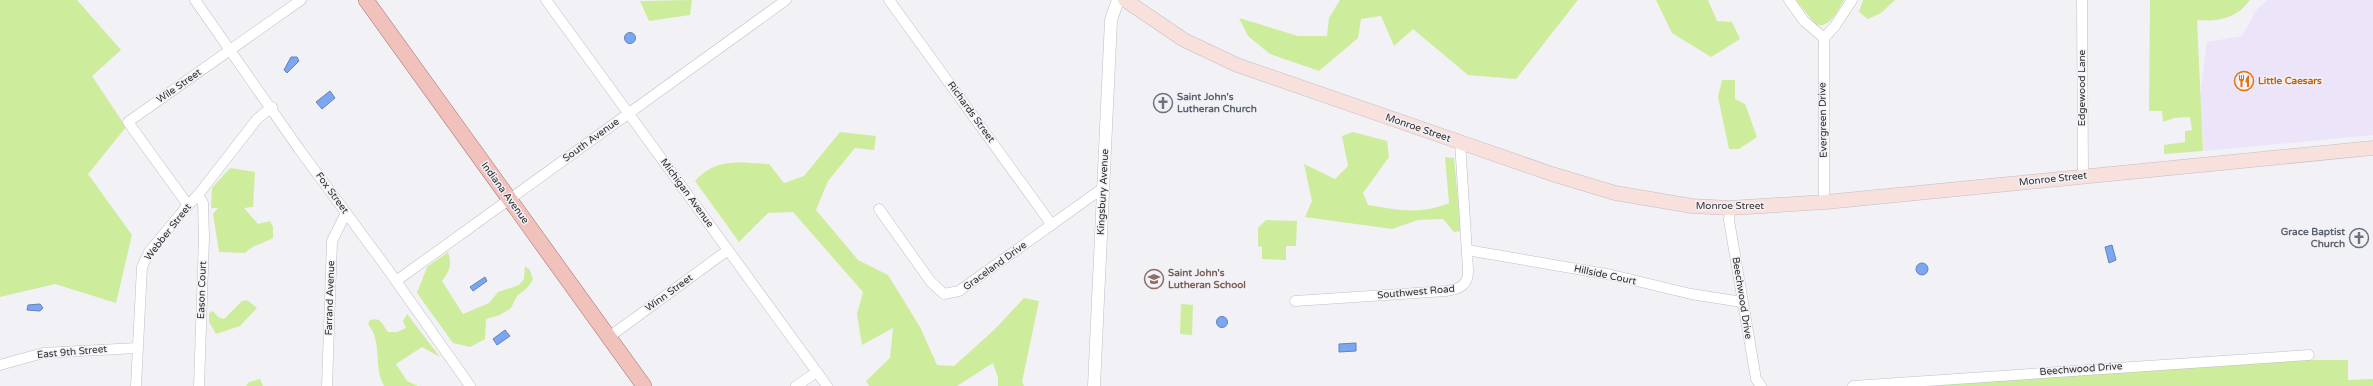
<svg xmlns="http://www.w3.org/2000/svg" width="2373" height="386" font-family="'Varela Round',sans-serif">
	<rect width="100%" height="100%" fill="#f2f1f6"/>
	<!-- commercial -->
	<polygon fill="#ece4f9" points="2267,0 2373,0 2373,135 2204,151 2200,96 2207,42 2242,36 2257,9"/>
	<!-- green -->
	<g fill="#cded9c">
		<polygon points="0,0 77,0 121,50 92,76 126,127 88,174 132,235 116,303 55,284 0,297"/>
		<polygon points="692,0 690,15 649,21 640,1"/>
		<polygon points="1340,0 1578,0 1516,79 1468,75 1413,29 1394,46 1381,16 1361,19 1358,38 1319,71 1270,54 1248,36 1239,18 1298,36 1327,36 1329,18"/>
		<polygon points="1656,0 1708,0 1717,21 1732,22 1740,39 1711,57 1672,33"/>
		<path d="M1796,0H1844C1837,11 1831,28 1816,25Z"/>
		<polygon points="1863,0 1895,0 1881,13 1868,19 1859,12"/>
		<path d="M2150,0H2250C2237,18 2219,22 2197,20L2203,150L2202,151L2164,154V145L2185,142V131L2192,130L2190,117L2174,118L2163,122L2162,111H2149Z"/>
		<polygon points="1722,80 1735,80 1735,99 1745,104 1757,137 1739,149 1729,149 1718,97"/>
		<path d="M840,132L876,136L874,150L855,148L828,181L816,210L858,260L888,275L920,327L937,365L954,366L994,330L1024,298L1039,301L1022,382L1024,386H998V378L993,363L957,386H869L866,381L890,358L893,328L862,345L857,314L863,292L793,212L768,213L739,242L695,181C718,157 738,163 769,164L784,183L804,176Z"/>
		<path d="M1353,132L1387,141L1389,157L1363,193L1368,205C1399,210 1419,215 1449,203L1445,157L1454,158L1461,231L1454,232L1443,219L1418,220L1392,229L1305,217L1312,201L1304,164L1335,179L1348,166L1342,136Z"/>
		<path d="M230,168L255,172L253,207L244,208L258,224L270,221L273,227V238C263,244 254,244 245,253L219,252L213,214L218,208H211L212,188Z"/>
		<polygon points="1266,220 1297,221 1296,246 1286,246 1286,260 1262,259 1262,247 1258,246 1258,228"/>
		<path d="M448,252C452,265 450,271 442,281L463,314L489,303L498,292L519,285L524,279L525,266L530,270L533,280L527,288L517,296L511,308L500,315L486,319L485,339L470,347L453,343L417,293L427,267Z"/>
		<polygon points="247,300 257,308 240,326 216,334 209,322 209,313 213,311 218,317 224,319 242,301"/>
		<polygon points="1181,304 1193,305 1192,335 1180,334"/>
		<path d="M407,314L440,357L422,347L396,364L407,381L418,386H384C373,367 383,342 368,324L370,320C381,317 382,324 388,332H397L406,328L403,321Z"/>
		<polygon points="2288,360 2348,360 2348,380 2373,379 2373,386 1930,386"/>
		<polygon points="260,379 263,386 246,386 249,382"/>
	</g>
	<!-- water -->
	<g fill="#7ba7f2" stroke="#6482b8">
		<circle cx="630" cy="38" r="5.5"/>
		<polygon points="291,57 297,57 299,61 287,73 284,70"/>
		<polygon points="330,91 335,98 322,109 316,102"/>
		<polygon points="2112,245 2116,260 2109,263 2105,247"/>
		<circle cx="1922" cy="269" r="6"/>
		<polygon points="485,277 487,281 473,291 470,287"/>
		<polygon points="40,304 43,308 40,311 27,310 28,305"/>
		<circle cx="1222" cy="322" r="5.5"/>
		<polygon points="505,330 510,336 497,345 493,339"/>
		<polygon points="1356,343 1356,351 1339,352 1339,344"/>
	</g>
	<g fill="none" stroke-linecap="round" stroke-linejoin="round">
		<defs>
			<g id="minor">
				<polyline points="195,0 299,149 389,271 470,386"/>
				<polyline points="546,0 827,386"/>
				<polyline points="889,0 1052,225"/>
				<polyline points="1789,0 1804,21 1824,38 1835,26 1852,0"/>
				<polyline points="2082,0 2083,176"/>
				<polyline points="1824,38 1824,202"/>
				<polyline points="198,195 203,203 204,238 199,386"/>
				<polyline points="188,205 128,122 301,0"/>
				<polyline points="1730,208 1729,220 1756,379 1761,386"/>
				<polyline points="879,209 931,282 944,294 959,291 1103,188"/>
				<polyline points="1467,250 1612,275 1691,294 1742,302"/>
				<polyline points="396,281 786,0"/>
				<path d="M1295,301L1446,291C1460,289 1469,285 1468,269L1460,142"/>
				<polyline points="609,337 728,250"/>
				<polyline points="0,365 43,353 137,348"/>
				<polyline points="136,386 142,267 149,252 188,205 198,195 257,119 272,107"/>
				<polyline points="327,386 332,241 346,213"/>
				<polyline points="796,386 817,372"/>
				<polyline points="1853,386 2309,355"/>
			</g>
			<polyline id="tertiary" points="1094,386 1111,20 1118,0"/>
			<polyline id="secondary" points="1125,0 1184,40 1237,65 1552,174 1615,193 1692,206 1730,208 1826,202 2373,148"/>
			<polyline id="primary" points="366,0 644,386"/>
		</defs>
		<!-- minor casing -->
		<use href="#minor" stroke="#c0bec3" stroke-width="11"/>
		<!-- tertiary casing -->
		<use href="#tertiary" stroke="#c0bec3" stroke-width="13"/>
		<!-- secondary casing -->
		<use href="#secondary" stroke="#c0bec3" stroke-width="15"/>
		<!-- primary casing -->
		<use href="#primary" stroke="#a7726d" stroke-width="16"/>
		<!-- minor -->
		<use href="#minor" stroke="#fff" stroke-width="10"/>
		<!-- tertiary -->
		<use href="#tertiary" stroke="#fff" stroke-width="12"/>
		<!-- secondary -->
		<use href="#secondary" stroke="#f8e0dd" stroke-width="14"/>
		<!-- primary -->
		<use href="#primary" stroke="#f1c1bc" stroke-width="15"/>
	</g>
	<!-- icons -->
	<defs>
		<symbol id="restaurant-ring" viewBox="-11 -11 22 22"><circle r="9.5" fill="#f2f1f6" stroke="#e8710a" stroke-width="1.5"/><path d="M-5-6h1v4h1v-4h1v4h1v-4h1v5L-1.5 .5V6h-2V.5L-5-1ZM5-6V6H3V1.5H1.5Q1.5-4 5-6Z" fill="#e8710a"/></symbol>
		<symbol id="church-ring" viewBox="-11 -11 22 22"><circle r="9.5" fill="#f2f1f6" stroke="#6b7280" stroke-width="1.5"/><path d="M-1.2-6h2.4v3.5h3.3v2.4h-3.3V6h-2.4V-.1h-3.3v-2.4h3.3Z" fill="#6b7280"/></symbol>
		<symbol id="school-ring" viewBox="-11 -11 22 22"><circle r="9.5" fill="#f2f1f6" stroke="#8d6e63" stroke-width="1.5"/><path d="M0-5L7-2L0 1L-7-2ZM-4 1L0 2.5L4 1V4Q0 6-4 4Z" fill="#8d6e63"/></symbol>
	</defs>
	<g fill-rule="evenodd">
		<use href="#restaurant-ring" x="2233" y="70" width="22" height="22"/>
		<use href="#church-ring" x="1152" y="92" width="22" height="22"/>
		<use href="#church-ring" x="2348" y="227" width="22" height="22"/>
		<use href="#school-ring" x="1143" y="268" width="22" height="22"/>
	</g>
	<g text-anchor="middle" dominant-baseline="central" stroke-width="3" stroke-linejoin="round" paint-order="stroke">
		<!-- food labels -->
		<g font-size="10" font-weight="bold" fill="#c56008" stroke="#f2f1f6" text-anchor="start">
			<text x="2258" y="81">Little Caesars</text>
		</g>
		<!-- street labels -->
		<g font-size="10" fill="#2e2d2f" stroke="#f2f1f6">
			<text transform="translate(179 86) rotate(-35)">Wile Street</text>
			<text transform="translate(2082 88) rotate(-90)">Edgewood Lane</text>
			<text transform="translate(971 112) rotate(54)">Richards Street</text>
			<text transform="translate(1823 120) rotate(-91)">Evergreen Drive</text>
			<text transform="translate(1418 128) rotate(19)">Monroe Street</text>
			<text transform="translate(591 140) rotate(-36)">South Avenue</text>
			<text transform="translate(2053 179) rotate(-6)">Monroe Street</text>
			<text transform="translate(1103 192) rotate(-87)">Kingsbury Avenue</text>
			<text transform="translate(332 193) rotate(54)">Fox Street</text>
			<text transform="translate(505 193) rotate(54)">Indiana Avenue</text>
			<text transform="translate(687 193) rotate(54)">Michigan Avenue</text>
			<text x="1730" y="206">Monroe Street</text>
			<text transform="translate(168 232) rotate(-52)">Webber Street</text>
			<text transform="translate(995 266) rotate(-36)">Graceland Drive</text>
			<text transform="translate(1605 275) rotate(12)">Hillside Court</text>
			<text transform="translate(202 290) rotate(-88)">Eason Court</text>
			<text transform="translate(1416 292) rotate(-5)">Southwest Road</text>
			<text transform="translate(669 293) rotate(-36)">Winn Street</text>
			<text transform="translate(330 298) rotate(-88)">Farrand Avenue</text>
			<text transform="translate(1742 298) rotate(81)">Beechwood Drive</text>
			<text transform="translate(72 352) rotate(-5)">East 9th Street</text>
			<text transform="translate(2081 369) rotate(-4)">Beechwood Drive</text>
		</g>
		<!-- worship labels -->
		<g font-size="10" font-weight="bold" fill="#5b616d" stroke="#f2f1f6" text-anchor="start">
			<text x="1177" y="97">Saint John's<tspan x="1177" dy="12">Lutheran Church</tspan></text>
			<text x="2345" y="232" text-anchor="end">Grace Baptist<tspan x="2345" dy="12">Church</tspan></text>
		</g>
		<!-- education labels -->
		<g font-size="10" font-weight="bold" fill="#785e54" stroke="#f2f1f6" text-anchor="start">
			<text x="1168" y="273">Saint John's<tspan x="1168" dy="12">Lutheran School</tspan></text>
		</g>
	</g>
</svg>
